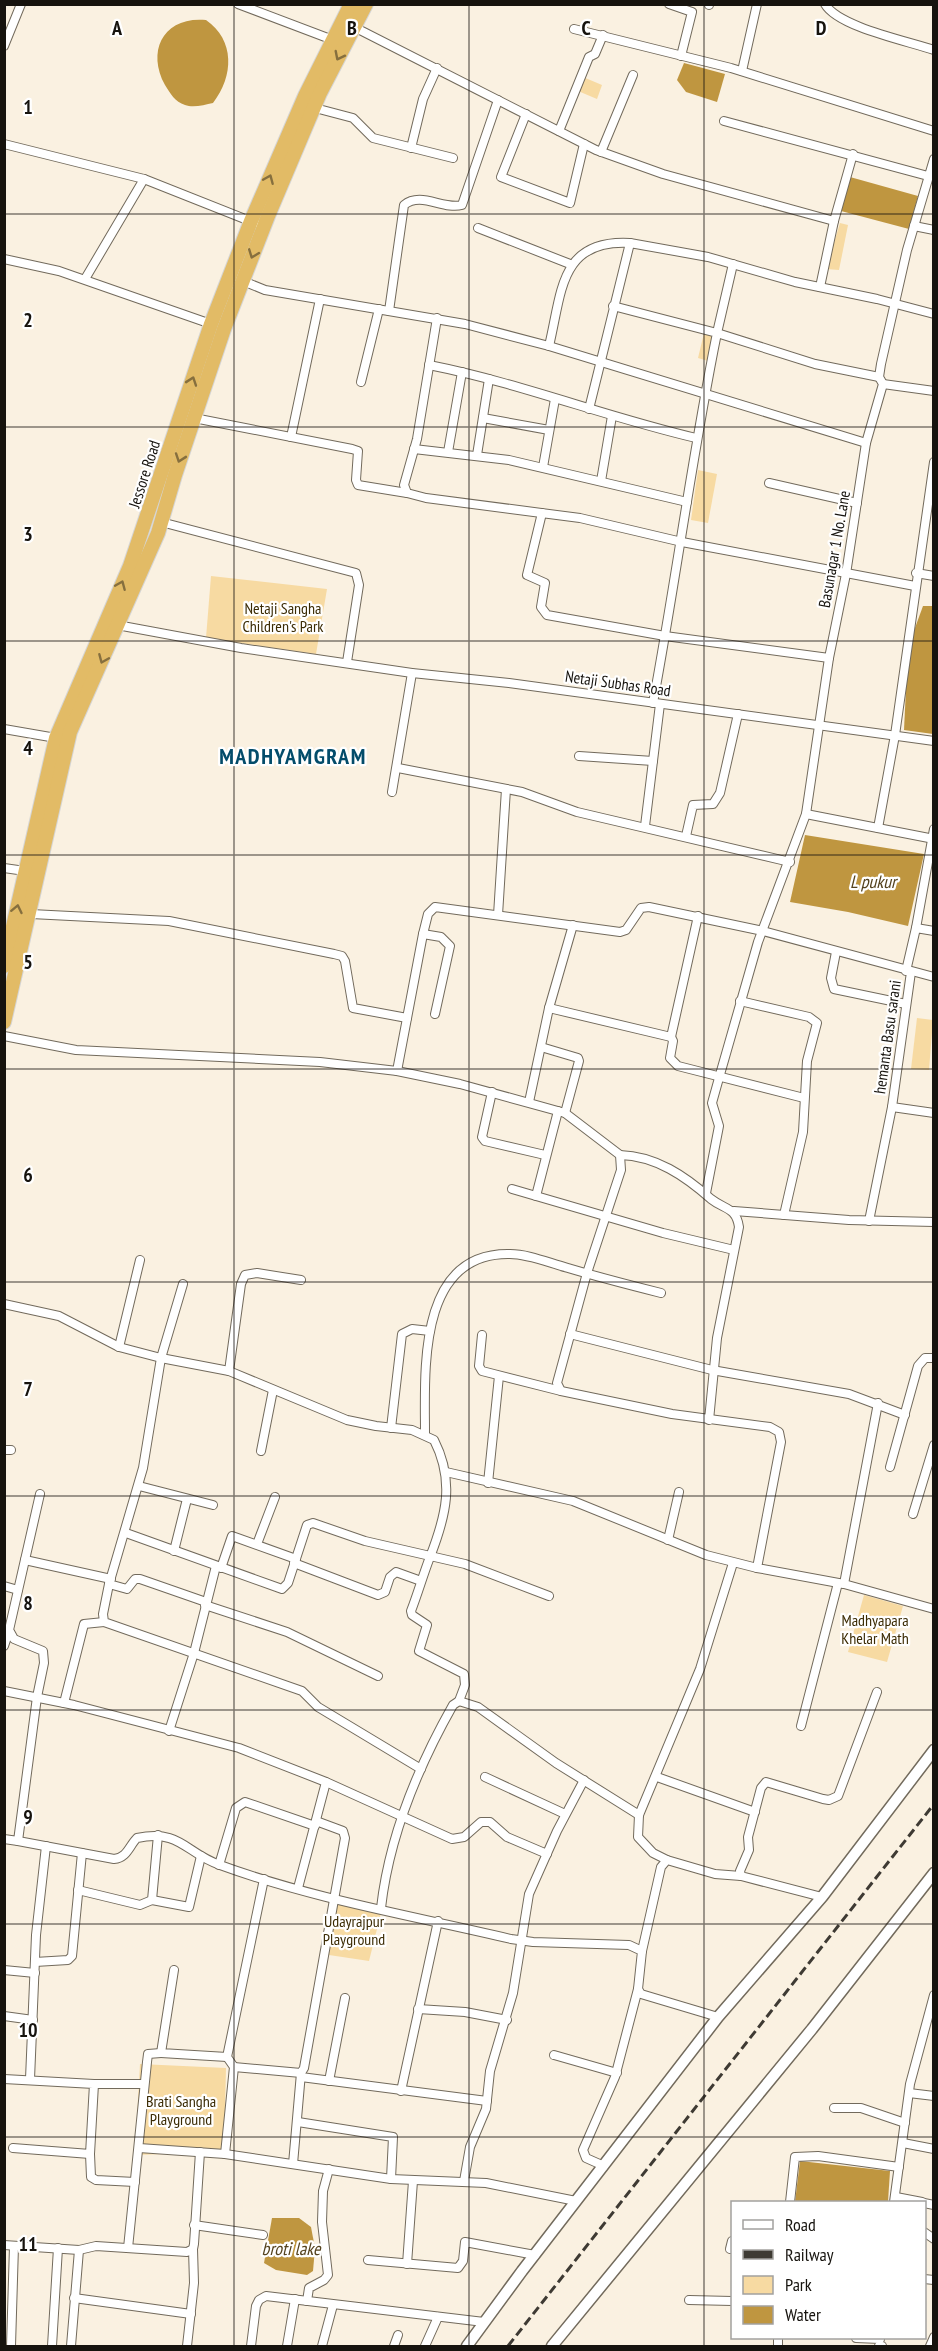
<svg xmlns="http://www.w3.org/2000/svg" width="938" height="2351" font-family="'PT Sans Narrow',sans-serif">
	<rect width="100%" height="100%" fill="#faf1e1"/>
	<!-- green -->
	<g fill="#f7daa2">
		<polygon points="583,77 602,85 597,99 578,91"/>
		<polygon points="840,223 848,225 839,270 826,269"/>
		<polygon points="704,333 712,335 708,361 698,358"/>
		<polygon points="698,470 717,474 708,523 691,520"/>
		<polygon points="211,576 327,589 316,654 206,638"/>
		<polygon points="917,1018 933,1020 929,1070 911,1069"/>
		<polygon points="864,1595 903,1606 887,1662 848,1652"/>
		<polygon points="336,1904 381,1913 369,1961 329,1955"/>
		<polygon points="140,2064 226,2068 224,2152 135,2155"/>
	</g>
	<!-- water -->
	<g fill="#bf9640">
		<path d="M206,20C235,40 234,76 213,103C204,105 193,108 185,105C175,102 170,93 165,85C146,50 164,16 206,20Z"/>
		<polygon points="684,63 725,74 717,102 686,92 677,80"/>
		<polygon points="850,177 918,196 909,229 841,211"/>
		<polygon points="923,606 933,606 933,734 904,730 908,647"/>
		<polygon points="805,835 924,854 908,926 848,912 790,902"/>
		<polygon points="800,2161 890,2171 888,2202 795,2202"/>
		<polygon points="272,2218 299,2218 311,2227 315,2248 313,2271 307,2275 276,2270 264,2263"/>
	</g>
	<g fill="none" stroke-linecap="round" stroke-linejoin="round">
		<defs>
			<g id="minor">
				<polyline points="238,4 333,40"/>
				<polyline points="669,4 692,12 681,56"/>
				<path d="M825,4C838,27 908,41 934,50"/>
				<polyline points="709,5 709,4"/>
				<polyline points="354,27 596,150 663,174 834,221"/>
				<polyline points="574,29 731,68 934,131"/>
				<polyline points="4,46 21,4"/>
				<polyline points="742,71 757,4"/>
				<polyline points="315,108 353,118 373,138 453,158"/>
				<polyline points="526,114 501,177 570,203 584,144"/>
				<polyline points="724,121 928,176"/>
				<polyline points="559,131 589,57 595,54 603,35"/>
				<polyline points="4,144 144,179 255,223"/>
				<polyline points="411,148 423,99 437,68"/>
				<polyline points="601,152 633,75"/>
				<polyline points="914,226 934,230"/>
				<polyline points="478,228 570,264"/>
				<polyline points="4,259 59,271 211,324"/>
				<polyline points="733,264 717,333 815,364 879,377"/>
				<polyline points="85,279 144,179"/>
				<polyline points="243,281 265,290 465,324 549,346 866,443"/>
				<polyline points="820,287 834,221 853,154"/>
				<path d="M613,306L717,333C692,456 676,580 653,703"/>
				<path d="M389,311L404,205C421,191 443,210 462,205L498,100"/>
				<polyline points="437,318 417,439 404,485 407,493 426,498 580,518 682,542 915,586"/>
				<path d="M549,346C562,293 559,239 630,243"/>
				<path d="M429,365C520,383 606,417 696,438"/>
				<polyline points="361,382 379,309"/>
				<polyline points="883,384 934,391"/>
				<polyline points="589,409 630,243 708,257 795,282 877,299 934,314"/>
				<polyline points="194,418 352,449 358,451 356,480 358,485 407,493"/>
				<polyline points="483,418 549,430"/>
				<polyline points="291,437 320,299"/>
				<polyline points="414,449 509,460 687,502"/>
				<polyline points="448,452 462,372"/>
				<polyline points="477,455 489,379"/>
				<polyline points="543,467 555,399"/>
				<polyline points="601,481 612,416"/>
				<polyline points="769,483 857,503"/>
				<polyline points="542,513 527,575 545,583 541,607 547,615 665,636 829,658"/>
				<polyline points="161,522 356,573 359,585 347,662"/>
				<polyline points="916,573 934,576"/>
				<polyline points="117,625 241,648 412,673 509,683 934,741"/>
				<polyline points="4,729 56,738"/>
				<polyline points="579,756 653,761"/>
				<polyline points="398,768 522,792 577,812 790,862"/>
				<polyline points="392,792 412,673"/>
				<polyline points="806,814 934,839"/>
				<polyline points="645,826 660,704"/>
				<polyline points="878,828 895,735 934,462"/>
				<polyline points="686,836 693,805 713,804 720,793 738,714"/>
				<polyline points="4,868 25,871"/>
				<polyline points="31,914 169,921 334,954 342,956 345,961 353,1008 407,1018"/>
				<polyline points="498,915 506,789"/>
				<polyline points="916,928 934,829"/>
				<polyline points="423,934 441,937 450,946 435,1014"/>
				<polyline points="836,952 831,978 834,989 906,1004"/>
				<polyline points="906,971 916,928 934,931"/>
				<polyline points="740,1001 809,1017 817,1023 807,1061 803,1132 784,1215"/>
				<polyline points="549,1008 671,1037 673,1041 670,1058 678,1066 804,1098"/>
				<polyline points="4,1036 76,1050 320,1062 397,1071 460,1084 565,1113 620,1155 621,1170 587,1273 557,1383 561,1391 672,1414 770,1427 779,1432 781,1442 757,1568 844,1584 934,1609"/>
				<polyline points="671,1037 698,916"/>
				<polyline points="541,1047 578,1058 579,1061 565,1113"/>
				<polyline points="397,1071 423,934 428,914 435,907 620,932 626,930 641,908 649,907 763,931 934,977"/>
				<polyline points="492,1092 482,1137 485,1141 545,1155"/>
				<polyline points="529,1102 549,1008 573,925"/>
				<polyline points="892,1107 934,1113"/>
				<path d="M620,1155C656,1156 685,1176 711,1199C725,1210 736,1207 739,1227L717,1338L709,1420"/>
				<polyline points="512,1189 663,1233 734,1250"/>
				<polyline points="706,1193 719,1126 712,1103 719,1078 758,942 806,814 829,658 846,574 866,443 883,384 879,377 881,364 907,250 934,159"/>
				<polyline points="536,1196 558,1111"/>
				<polyline points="734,1211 849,1220 934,1222"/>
				<polyline points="869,1221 892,1107 911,972"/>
				<polyline points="183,1284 161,1358 143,1468 109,1584 103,1614 104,1622 302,1691 318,1707 421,1769"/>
				<path d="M4,1304L59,1316L119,1347L161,1358L229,1371L347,1420L376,1426L412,1430L434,1440C455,1481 446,1516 430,1557C423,1575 418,1593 411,1611L412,1615L427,1625L419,1651L464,1674L465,1685L459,1701"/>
				<polyline points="570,1334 712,1370 849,1394 905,1415"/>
				<polyline points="482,1335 479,1366 482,1371 561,1391"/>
				<polyline points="119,1347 140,1260"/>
				<polyline points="229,1371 241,1284 245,1275 257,1273 301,1280"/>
				<polyline points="391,1428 402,1334 412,1329 430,1331"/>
				<path d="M425,1433C425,1371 417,1252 510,1254C529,1254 549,1263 568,1268C598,1277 629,1285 661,1293"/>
				<polyline points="4,1450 11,1450"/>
				<polyline points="261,1451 273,1390"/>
				<polyline points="890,1467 918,1366 925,1358 934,1358"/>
				<polyline points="446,1472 573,1501 706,1555 757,1568"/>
				<polyline points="488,1483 499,1376"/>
				<polyline points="139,1486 213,1505"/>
				<polyline points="913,1514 934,1445"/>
				<polyline points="126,1533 282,1589 288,1583 307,1525 313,1523 365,1541 465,1564 549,1596"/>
				<polyline points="668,1540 679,1492"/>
				<polyline points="257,1544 275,1497"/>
				<polyline points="174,1551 187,1499"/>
				<polyline points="25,1560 111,1579"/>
				<polyline points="294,1563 378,1595 385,1592 390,1577 396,1572 421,1581"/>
				<polyline points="221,1568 232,1536 296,1559"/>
				<polyline points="109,1584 127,1589 135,1579 140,1579 206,1602"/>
				<polyline points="844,1584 878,1403"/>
				<polyline points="4,1586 18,1590"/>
				<polyline points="205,1605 287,1632 378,1676"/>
				<polyline points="4,1646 9,1631"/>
				<polyline points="4,1691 74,1705 239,1748 326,1782 452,1839 464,1837 481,1822 490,1822 507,1837 547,1854"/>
				<polyline points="64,1703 84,1624 104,1622"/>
				<polyline points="801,1726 838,1583"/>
				<polyline points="169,1731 194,1653 216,1566"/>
				<polyline points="485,1777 565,1814"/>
				<polyline points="657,1777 755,1812"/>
				<polyline points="4,1839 18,1841 37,1697 44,1663 43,1651 14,1639 9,1630 40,1494"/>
				<path d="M18,1841L114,1859C127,1858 129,1846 137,1838C181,1829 185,1853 220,1865C313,1899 414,1916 511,1939L533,1942L629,1945L642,1951L638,1989L641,1994L718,2017"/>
				<polyline points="667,1860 653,1853 638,1837 639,1815 700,1669 733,1563"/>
				<polyline points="219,1865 236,1808 245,1802 315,1826"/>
				<polyline points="298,1888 326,1782"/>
				<polyline points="78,1890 140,1905 152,1900 158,1835"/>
				<polyline points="822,1897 741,1876 740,1871 749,1850 748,1837 761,1788 766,1782 823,1799 829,1800 838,1796 877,1692"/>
				<polyline points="152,1900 189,1907 201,1856"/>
				<path d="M381,1908C389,1837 418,1767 453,1705L459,1701L478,1707L556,1763L639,1815"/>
				<polyline points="642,1951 661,1867 667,1860 715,1874 741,1876"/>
				<polyline points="35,1962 68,1960 72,1956 82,1853"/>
				<polyline points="4,1970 35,1973"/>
				<polyline points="174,1970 161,2053 227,2057"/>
				<polyline points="418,2009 465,2012 507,2020"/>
				<polyline points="4,2016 33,2020"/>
				<polyline points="554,2055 617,2073"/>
				<polyline points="234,2067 301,2073 304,2068 345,1838 343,1831 316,1821"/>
				<polyline points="301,2077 487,2101"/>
				<polyline points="4,2079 94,2084 90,2154 13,2148"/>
				<polyline points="30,2079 36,1935 46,1846"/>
				<polyline points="329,2081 345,1998"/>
				<polyline points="94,2084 144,2084"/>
				<polyline points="401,2091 438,1921"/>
				<polyline points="909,2093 934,2096"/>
				<polyline points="834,2108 861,2108 905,2123"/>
				<polyline points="298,2122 393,2137 391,2179"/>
				<polyline points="903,2143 934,2149"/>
				<polyline points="139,2148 225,2154 391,2179 486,2183 576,2201"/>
				<polyline points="90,2154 91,2177 96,2180 135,2182"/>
				<polyline points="225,2154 234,2067 227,2057 264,1879"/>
				<polyline points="293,2164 301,2073"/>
				<polyline points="604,2166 586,2158 583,2150 615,2077 638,1989"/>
				<polyline points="464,2181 470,2147 486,2109 490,2071 513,1993 529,1894 557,1831 584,1780"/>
				<polyline points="896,2197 922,2202"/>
				<polyline points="790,2202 795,2157 818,2156 899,2167"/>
				<polyline points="894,2202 910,2084 934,1995"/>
				<polyline points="924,2203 934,2205"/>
				<polyline points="194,2225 263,2235"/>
				<polyline points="924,2232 934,2239"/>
				<polyline points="4,2245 79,2250 96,2246 187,2252 193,2249 194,2244 200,2152"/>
				<polyline points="128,2248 147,2062 148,2054 161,2053"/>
				<polyline points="730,2249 732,2241"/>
				<polyline points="368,2260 458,2268 463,2261 465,2242 535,2255"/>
				<polyline points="407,2264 413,2181"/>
				<polyline points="924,2279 934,2280"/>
				<polyline points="74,2298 191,2314"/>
				<polyline points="689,2300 732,2301"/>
				<polyline points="307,2301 309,2288 324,2280 328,2275 322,2222 323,2191 329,2169"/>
				<polyline points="856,2338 880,2339"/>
				<polyline points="11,2346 14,2246"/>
				<polyline points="52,2346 58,2248"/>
				<polyline points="71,2346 79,2250"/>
				<polyline points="187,2346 194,2283 193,2249"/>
				<polyline points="251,2346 256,2306 259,2300 266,2296 484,2322"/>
				<polyline points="287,2346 295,2299"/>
				<polyline points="322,2346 333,2305"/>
				<polyline points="394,2346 398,2335"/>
				<polyline points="425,2346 438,2317"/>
				<polyline points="778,2346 778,2338"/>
				<polyline points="879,2346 882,2346"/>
				<polyline points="930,2346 934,2337"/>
			</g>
			<g id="tertiary">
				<polyline points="467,2346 522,2271 718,2017 822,1897 934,1750"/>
				<polyline points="552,2346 812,2029 934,1873"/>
			</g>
			<g id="trunk">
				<polyline points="4,966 56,738 130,566 211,324 251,221 305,96 351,4"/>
				<polyline points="4,1022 70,732 158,533 175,475 224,329 268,216 320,93 366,4"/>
			</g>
		</defs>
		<!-- minor casing -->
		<use href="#minor" stroke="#726a5c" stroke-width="10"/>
		<!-- tertiary casing -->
		<use href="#tertiary" stroke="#726a5c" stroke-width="13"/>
		<!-- trunk casing -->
		<use href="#trunk" stroke="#d5d5d4" stroke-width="16"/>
		<!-- minor -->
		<use href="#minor" stroke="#fff" stroke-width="8"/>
		<!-- tertiary -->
		<use href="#tertiary" stroke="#fff" stroke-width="10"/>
		<!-- trunk -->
		<use href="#trunk" stroke="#e2bb66" stroke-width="14"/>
		<!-- rail -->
		<polyline stroke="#3e3a33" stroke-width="3" stroke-dasharray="9 4.5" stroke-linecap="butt" points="508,2346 934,1804"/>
	</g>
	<!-- one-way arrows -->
	<defs><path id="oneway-chevron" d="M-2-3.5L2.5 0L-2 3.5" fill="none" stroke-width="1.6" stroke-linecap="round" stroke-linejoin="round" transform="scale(1.5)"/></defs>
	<g stroke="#866f3e">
		<use href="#oneway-chevron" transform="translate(339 56) rotate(117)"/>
		<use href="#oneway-chevron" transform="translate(269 179) rotate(-67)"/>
		<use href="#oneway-chevron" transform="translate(253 254) rotate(111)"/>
		<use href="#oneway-chevron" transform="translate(192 381) rotate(-71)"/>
		<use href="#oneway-chevron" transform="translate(180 458) rotate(109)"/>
		<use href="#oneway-chevron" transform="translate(121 585) rotate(-67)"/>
		<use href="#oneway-chevron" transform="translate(103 659) rotate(113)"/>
		<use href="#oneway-chevron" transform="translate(17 909) rotate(-78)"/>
	</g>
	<!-- grid -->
	<path fill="none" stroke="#16130e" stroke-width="1.5" stroke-opacity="0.55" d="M234,4V2346M469,4V2346M704,4V2346M4,214H934M4,427H934M4,641H934M4,855H934M4,1069H934M4,1282H934M4,1496H934M4,1710H934M4,1924H934M4,2137H934"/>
	<g text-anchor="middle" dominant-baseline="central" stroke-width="4.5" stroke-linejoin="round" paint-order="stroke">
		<!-- street labels -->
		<g font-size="16" fill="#16130e" stroke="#fff">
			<text transform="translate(144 474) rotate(-72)">Jessore Road</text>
			<text transform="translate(834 549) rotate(-80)">Basunagar 1 No. Lane</text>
			<text transform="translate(618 683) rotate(8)">Netaji Subhas Road</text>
			<text transform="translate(887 1037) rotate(-82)">hemanta Basu sarani</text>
		</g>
		<!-- park labels -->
		<g font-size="16" fill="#3b2b04" stroke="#fff">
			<text x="283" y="608">Netaji Sangha<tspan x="283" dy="18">Children's Park</tspan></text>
			<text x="875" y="1620">Madhyapara<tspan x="875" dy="18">Khelar Math</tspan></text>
			<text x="354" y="1921">Udayrajpur<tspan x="354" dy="18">Playground</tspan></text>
			<text x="181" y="2101">Brati Sangha<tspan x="181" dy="18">Playground</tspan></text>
		</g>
		<!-- water labels -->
		<g font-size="18" font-style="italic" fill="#55431f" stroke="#fff">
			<text x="873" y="881">L pukur</text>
			<text x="291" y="2248">broti lake</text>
		</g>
		<!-- district labels -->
		<g font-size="22" font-weight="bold" letter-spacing="1.5" fill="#034c6a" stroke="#fff">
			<text x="293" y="756">MADHYAMGRAM</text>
		</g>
	</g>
	<g font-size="20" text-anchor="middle" font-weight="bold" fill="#16130e" stroke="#fff" stroke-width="4.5" stroke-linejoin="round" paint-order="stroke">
		<text x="117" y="35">A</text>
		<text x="352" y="35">B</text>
		<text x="586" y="35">C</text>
		<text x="821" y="35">D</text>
		<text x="28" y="114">1</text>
		<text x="28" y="327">2</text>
		<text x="28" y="541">3</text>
		<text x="28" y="755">4</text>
		<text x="28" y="969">5</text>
		<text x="28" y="1182">6</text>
		<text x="28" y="1396">7</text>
		<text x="28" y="1610">8</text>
		<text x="28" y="1824">9</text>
		<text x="28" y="2037">10</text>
		<text x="28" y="2251">11</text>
	</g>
	<!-- border -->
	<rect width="938" height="2351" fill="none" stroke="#16130e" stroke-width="12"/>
	<!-- legend -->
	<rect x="731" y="2201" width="195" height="138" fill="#ffffff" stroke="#a2a19f" stroke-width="1.5"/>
	<rect x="743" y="2220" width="30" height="9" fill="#ffffff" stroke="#a2a19f" stroke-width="1.5"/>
	<text x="785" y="2231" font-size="18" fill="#16130e">Road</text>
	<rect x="743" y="2250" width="30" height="9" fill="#3e3a33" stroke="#a2a19f" stroke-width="1.5"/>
	<text x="785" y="2261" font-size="18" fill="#16130e">Railway</text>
	<rect x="743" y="2276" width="30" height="18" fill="#f7daa2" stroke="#a2a19f" stroke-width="1.5"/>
	<text x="785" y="2291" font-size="18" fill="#16130e">Park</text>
	<rect x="743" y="2306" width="30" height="18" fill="#bf9640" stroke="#a2a19f" stroke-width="1.5"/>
	<text x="785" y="2321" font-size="18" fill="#16130e">Water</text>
</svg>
